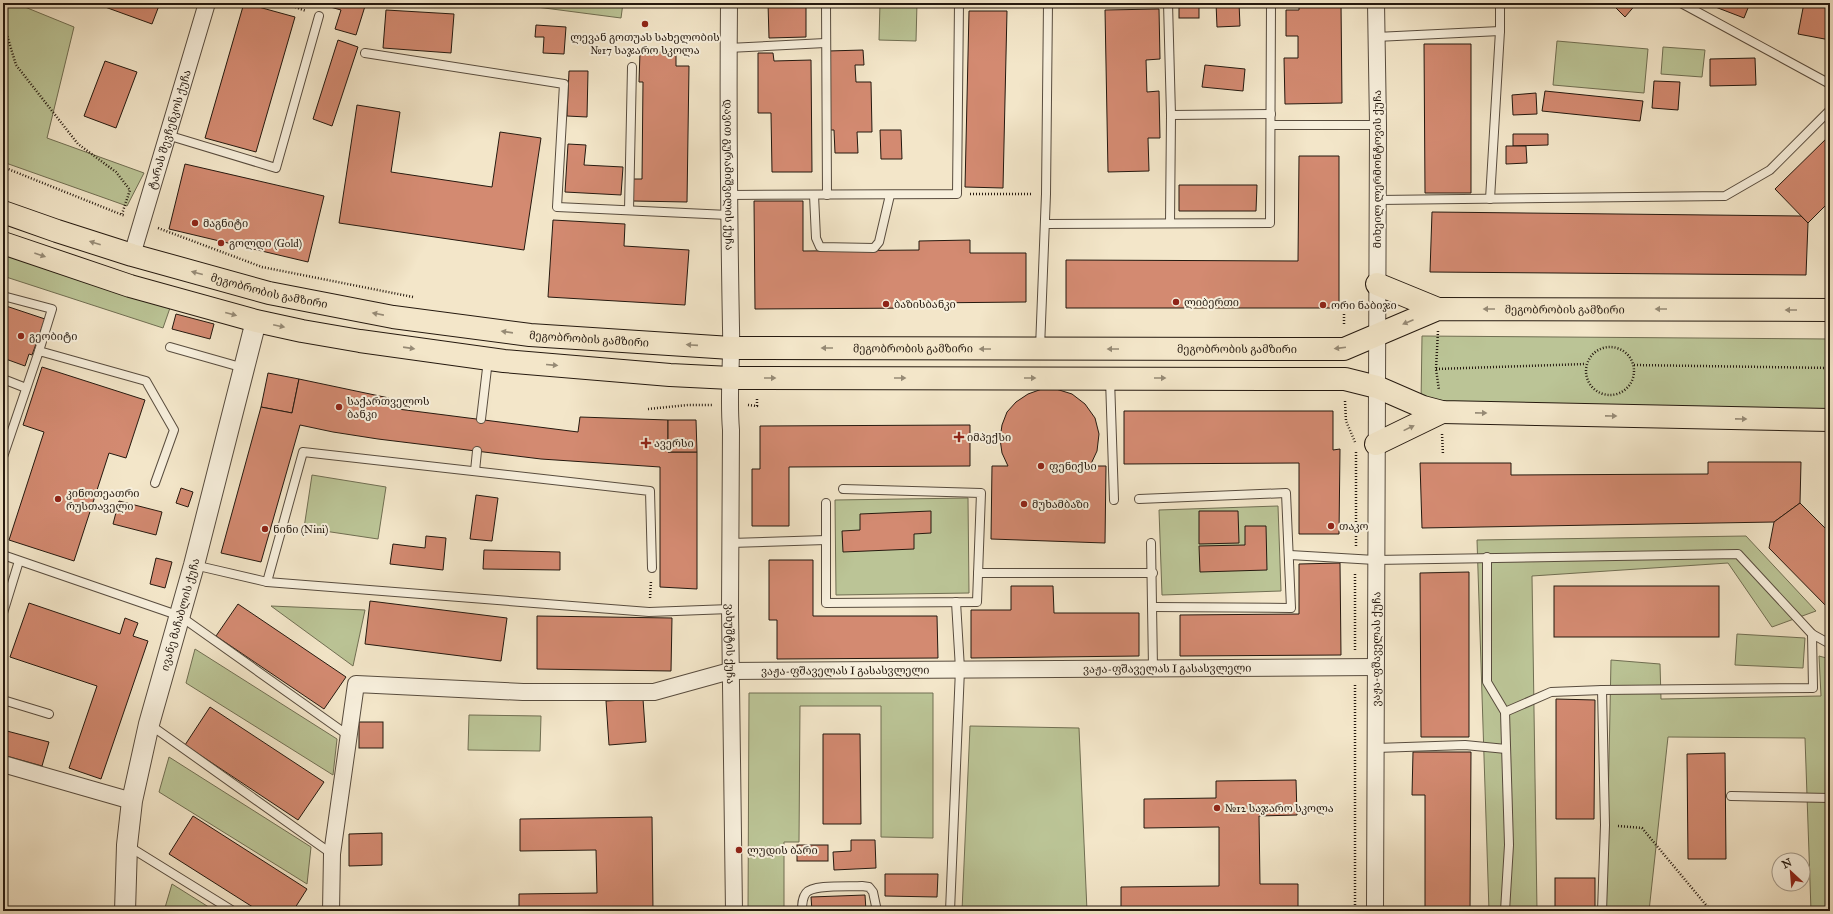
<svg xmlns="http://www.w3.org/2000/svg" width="1833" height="914" font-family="'IM FELL Great Primer','Noto Serif Georgian',serif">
	<rect width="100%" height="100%" fill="#f3e6c9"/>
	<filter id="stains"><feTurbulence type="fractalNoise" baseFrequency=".005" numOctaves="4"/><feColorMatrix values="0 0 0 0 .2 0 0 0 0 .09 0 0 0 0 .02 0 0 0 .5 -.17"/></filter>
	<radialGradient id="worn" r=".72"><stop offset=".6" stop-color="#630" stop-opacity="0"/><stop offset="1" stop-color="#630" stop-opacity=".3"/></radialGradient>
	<!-- green -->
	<g fill="#bbc496" stroke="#706e52">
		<polygon points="3,3 15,3 74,27 47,138 144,173 127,206 3,162"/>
		<polygon points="506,3 623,3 621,18"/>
		<polygon points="880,3 917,3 916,41 879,40"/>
		<polygon points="1557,41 1648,49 1644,93 1553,85"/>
		<polygon points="1663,47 1705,50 1702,77 1661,74"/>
		<polygon points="3,254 171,305 163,328 3,276"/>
		<polygon points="1422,336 1830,339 1830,417 1421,404"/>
		<polygon points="312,475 386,487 378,539 304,528"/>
		<polygon points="968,498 969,593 836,595 835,500"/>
		<polygon points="1278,506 1281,591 1162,595 1159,510"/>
		<polygon points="1746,536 1816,611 1772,627 1728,563 1532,576 1537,911 1489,911 1477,540"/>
		<polygon points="271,606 365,610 353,666"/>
		<polygon points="1737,634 1805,638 1803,668 1735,665"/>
		<polygon points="195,649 337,739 333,775 186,683"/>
		<polygon points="1819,656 1830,659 1830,911 1811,911 1805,738 1668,737 1649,911 1606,911 1611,660 1660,664 1661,699 1821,696"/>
		<polygon points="749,693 933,693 933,838 881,837 881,706 800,706 799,842 784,842 784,911 748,911"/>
		<polygon points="469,715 541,716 540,751 468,750"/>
		<polygon points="970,726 1079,728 1087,911 962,911"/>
		<polygon points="169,757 311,847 307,884 159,792"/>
		<polygon points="172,884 215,911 164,911"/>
	</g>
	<!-- building -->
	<g fill="#d38a71" stroke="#25190f">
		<polygon points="94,3 160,3 152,24"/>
		<polygon points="244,3 295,17 256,152 205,138"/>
		<polygon points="316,3 366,3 356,35 335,29 341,10"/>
		<polygon points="768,3 806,3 806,37 769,38"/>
		<rect x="1179" y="3" width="20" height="15"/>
		<polygon points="1216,3 1239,3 1240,26 1217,27"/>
		<polygon points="1299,3 1341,3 1342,103 1285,104 1284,58 1298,58 1298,36 1286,36 1286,10 1299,10"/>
		<polygon points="1611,3 1637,3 1625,17"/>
		<polygon points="1705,3 1750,3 1744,18"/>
		<polygon points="1804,3 1830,3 1830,40 1798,34"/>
		<polygon points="1159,9 1160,59 1146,60 1147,92 1159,91 1160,138 1148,138 1149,171 1108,172 1105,10"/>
		<polygon points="386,10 454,14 451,53 383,48"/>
		<polygon points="969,11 1007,11 1003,188 965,187"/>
		<polygon points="536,25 566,27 564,54 543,53 544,37 535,37"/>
		<polygon points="338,40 358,47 332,126 313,119"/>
		<polygon points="1424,44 1471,44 1471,193 1425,193"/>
		<polygon points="863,50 864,65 855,65 856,82 871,82 872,132 857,132 858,153 835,153 834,130 830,130 828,51"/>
		<polygon points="640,52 676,52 676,66 689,66 687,202 633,201 633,179 642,179 643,82 639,82"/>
		<polygon points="758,53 773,53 774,61 811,60 812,172 772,172 771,113 758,113"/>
		<polygon points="1755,58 1756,85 1710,86 1710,59"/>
		<polygon points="105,61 137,72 116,128 84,116"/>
		<polygon points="1205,65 1245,69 1243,91 1202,87"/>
		<polygon points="569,71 588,71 587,117 567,116"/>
		<polygon points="1654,81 1680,82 1678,110 1652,108"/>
		<polygon points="1545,91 1643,101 1640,121 1542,111"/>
		<polygon points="1536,93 1537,114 1513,115 1512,95"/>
		<polygon points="357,105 400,112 391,172 492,187 500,132 541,138 524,250 339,223"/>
		<polygon points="880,130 901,130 902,159 881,159"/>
		<polygon points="1513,134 1548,134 1548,145 1513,146"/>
		<polygon points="1830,135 1830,201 1808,223 1775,189"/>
		<polygon points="568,144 586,145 584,165 623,167 621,195 565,192"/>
		<polygon points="1506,146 1526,146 1527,163 1506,164"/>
		<polygon points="1299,156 1339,156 1339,308 1066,308 1066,260 1298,261"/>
		<polygon points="185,164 324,196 308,262 169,229"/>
		<polygon points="1179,185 1257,185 1256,211 1179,211"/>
		<polygon points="754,201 803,201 803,251 919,250 919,241 970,240 970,253 1026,253 1026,302 921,303 921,308 755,309"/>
		<polygon points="1432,212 1801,216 1808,223 1806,275 1430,272"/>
		<polygon points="553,220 625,224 624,246 689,250 685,305 548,297"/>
		<polygon points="3,305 45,319 32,355 29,354 25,366 3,358"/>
		<polygon points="176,314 214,324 210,339 172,329"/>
		<polygon points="42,367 145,400 126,458 109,453 74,561 9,540 44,432 23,425"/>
		<polygon points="268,373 299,379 292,413 261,407"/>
		<polygon points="299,379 389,398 390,408 578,432 580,417 668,420 668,452 697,452 697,589 660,587 660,467 541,459 378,439 333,432 300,425 261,562 221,553 261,407 292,413"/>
		<polygon points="1042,389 1056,389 1072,394 1085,404 1095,418 1099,434 1097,451 1090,466 1106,466 1105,543 991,539 992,466 1008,466 1002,453 1000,439 1002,425 1007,412 1016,402 1028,394"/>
		<polygon points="1124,411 1333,411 1333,450 1340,449 1339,534 1299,534 1299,463 1124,464"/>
		<polygon points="668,420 696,420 697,452 668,452"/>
		<polygon points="970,425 970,466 789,467 789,526 752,526 752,469 760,469 760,426"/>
		<polygon points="1708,462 1801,462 1800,503 1774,522 1422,528 1420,463 1511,463 1511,475 1708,474"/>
		<polygon points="181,488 193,492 188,507 176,503"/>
		<polygon points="476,495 498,498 492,541 470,539"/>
		<polygon points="119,501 162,512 156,535 113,524"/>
		<polygon points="1800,503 1830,533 1830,610 1769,548 1774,522"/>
		<polygon points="931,511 931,533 914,534 914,549 843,552 842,531 860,530 860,514"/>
		<polygon points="1199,511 1238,511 1239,543 1199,544"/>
		<polygon points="1245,526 1266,526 1267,570 1200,572 1199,546 1245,545"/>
		<polygon points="426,536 446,538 443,570 390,564 393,544 425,548"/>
		<polygon points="484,550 560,552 560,570 483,569"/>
		<polygon points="156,558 172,562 165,588 150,584"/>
		<polygon points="769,560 813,560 813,616 937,616 938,658 777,659 777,620 769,620"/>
		<polygon points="1340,563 1341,655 1180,656 1180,615 1299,614 1299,564"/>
		<polygon points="1469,572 1469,737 1421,737 1420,573"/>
		<polygon points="1011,586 1053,586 1054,613 1139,613 1139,656 971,658 971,610 1011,610"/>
		<rect x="1554" y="586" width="165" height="51"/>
		<polygon points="370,601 507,618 501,661 365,644"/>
		<polygon points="29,603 120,634 125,618 138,623 133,636 148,641 101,779 69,768 97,686 10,657"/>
		<polygon points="238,604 346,677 324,709 216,636"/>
		<polygon points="537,616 672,618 671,671 537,669"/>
		<polygon points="643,699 646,742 609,745 606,701"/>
		<polygon points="1556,699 1595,700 1594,819 1556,819"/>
		<polygon points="210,707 324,782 298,820 185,745"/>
		<rect x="359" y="722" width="24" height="26"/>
		<polygon points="3,730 49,742 42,766 3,755"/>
		<polygon points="823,734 860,734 861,824 823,824"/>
		<polygon points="1413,752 1471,752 1470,911 1425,911 1425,795 1412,795"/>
		<polygon points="1725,753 1726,859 1688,859 1687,754"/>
		<polygon points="1296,780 1297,815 1259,816 1260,884 1298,884 1298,911 1121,911 1121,887 1219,886 1219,827 1144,828 1144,799 1216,798 1216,781"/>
		<polygon points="193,816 307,889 293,911 259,911 169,854"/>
		<polygon points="652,817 653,911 519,911 519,894 597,893 596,850 520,851 520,819"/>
		<polygon points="382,833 382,865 349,866 349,834"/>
		<polygon points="851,840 875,840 876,868 834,870 833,852 851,851"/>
		<rect x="797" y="845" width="31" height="16"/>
		<polygon points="885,874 938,874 937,897 885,896"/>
		<rect x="1555" y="878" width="40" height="33"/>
		<polygon points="865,895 866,911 812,911 811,897"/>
		<rect x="886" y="908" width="52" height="3"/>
	</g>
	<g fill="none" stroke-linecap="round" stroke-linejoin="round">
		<defs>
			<g id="service">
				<polyline points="826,3 827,195"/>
				<polyline points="1168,3 1171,115"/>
				<polyline points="1681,3 1830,84"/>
				<polyline points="1376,37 1500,31"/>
				<polyline points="728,48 825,43"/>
				<polyline points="365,53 564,84 557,207 728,215"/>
				<polyline points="1271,125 1378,125"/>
				<polyline points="167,135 276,168 319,16"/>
				<polyline points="728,195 957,194 959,3"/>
				<polyline points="814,195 816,238 820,247 874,248 879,242 890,195"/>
				<polyline points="1490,199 1500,31 1500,3"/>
				<polyline points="1378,200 1725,196 1770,170 1830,110"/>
				<polyline points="629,210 632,67"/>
				<polyline points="1170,223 1171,115 1271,114"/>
				<polyline points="1045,224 1270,223 1271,3"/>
				<polyline points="3,296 52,309 39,351"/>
				<polyline points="170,347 244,368"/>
				<polyline points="1040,348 1046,194 1048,3"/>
				<polyline points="3,379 26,388"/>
				<polyline points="1110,379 1114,500"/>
				<polyline points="481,419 488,360"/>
				<polyline points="3,457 39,351 146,381 174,430 155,483"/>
				<polyline points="475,471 477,451"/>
				<polyline points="1139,499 1286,493 1291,608 1154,607"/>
				<polyline points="826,503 826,603 977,602 981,493 843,489"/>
				<polyline points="730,543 826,540"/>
				<polyline points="1151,543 1153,668"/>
				<polyline points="3,555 180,616 349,736"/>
				<polyline points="1290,555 1375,560 1738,554 1812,634 1830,644"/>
				<polyline points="1487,557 1487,682 1505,712 1509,845 1505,911"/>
				<polyline points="194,565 267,582 649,612 730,609"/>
				<polyline points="978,573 1153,573"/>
				<polyline points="267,582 303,452 650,491 652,568"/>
				<polyline points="3,613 19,561"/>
				<polyline points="3,700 49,714"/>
				<polyline points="1505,712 1551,692 1602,690 1813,688 1812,634"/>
				<polyline points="149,724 332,854"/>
				<polyline points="1376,748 1465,745 1506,749"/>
				<polyline points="1731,796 1830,798"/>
				<polyline points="128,846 233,911"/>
				<path d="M802,911C802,905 802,898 806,893C813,884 850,887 862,886L869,887L873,892L877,911"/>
				<polyline points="950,911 960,669 956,602"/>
				<polyline points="1602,911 1605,825 1602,690"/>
			</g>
			<g id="minor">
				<path id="s1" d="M729,3C728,111 729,219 731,328C732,362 728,396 731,430L730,609L734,911"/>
				<path id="s2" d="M132,255L207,3"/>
				<polyline points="3,764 132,801"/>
				<path id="s3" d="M331,911L332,854L356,684L523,692H654L730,671L1375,667"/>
				<path id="s4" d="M1375,911L1378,125L1376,3"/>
			</g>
			<g id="tertiary">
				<path id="s5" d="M125,911L127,845L132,801L149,724L194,565L256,321"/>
			</g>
			<g id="primary">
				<path id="s6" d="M3,212L57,231L132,255L269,293L393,317L530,335L731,348L1344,349L1438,309L1830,310"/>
				<polyline points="3,243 130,286 256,321 302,331 360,341 504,361 670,375 731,378 1345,379 1377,387 1423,407 1442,412 1830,420"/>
				<polyline points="1377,284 1438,309"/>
				<polyline points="1376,444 1442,412"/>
			</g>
		</defs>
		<!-- service casing -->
		<use href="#service" stroke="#584c3e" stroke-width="10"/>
		<!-- minor casing -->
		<use href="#minor" stroke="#584c3e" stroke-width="18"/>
		<!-- tertiary casing -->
		<use href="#tertiary" stroke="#584c3e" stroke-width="22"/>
		<!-- primary casing -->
		<use href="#primary" stroke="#25190f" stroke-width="24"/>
		<!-- path -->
		<g stroke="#25190f" stroke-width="2.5" stroke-dasharray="1 2" stroke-linecap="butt">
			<polyline points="284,3 306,11"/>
			<polyline points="3,22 16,65 78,144 116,172 130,190 122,214"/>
			<polyline points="3,167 125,216"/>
			<polyline points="970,194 1033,194"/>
			<polyline points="158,228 262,267 413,297"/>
			<polyline points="1344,314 1344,326"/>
			<polyline points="1438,331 1436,369 1439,390"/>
			<circle cx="1610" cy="371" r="24"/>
			<polyline points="1634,365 1830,368"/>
			<polyline points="1436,369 1586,364"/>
			<polyline points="1345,401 1346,421 1355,442"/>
			<polyline points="748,405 757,406 757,399"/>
			<polyline points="648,409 688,405 713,405"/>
			<polyline points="1442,434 1443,455"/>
			<polyline points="1356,546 1356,451"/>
			<polyline points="650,598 651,581"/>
			<polyline points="1355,650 1355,573"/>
			<polyline points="1618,826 1642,828 1711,911"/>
			<polyline points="1355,911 1355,685"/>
		</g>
		<!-- service -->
		<use href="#service" stroke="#f7efdc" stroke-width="8"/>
		<!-- minor -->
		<use href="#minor" stroke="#f7efdc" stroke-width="16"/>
		<!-- tertiary -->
		<use href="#tertiary" stroke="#f7efdc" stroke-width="20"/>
		<!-- primary -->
		<use href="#primary" stroke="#f3e6c9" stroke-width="22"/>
	</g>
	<!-- one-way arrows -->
	<defs><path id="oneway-solid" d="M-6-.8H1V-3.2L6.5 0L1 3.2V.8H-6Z"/></defs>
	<g fill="#968a75">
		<use href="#oneway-solid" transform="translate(95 243) rotate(-162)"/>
		<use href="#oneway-solid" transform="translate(40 255) rotate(19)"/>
		<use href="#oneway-solid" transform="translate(197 273) rotate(-165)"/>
		<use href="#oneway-solid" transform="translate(1489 309) rotate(-180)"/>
		<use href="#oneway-solid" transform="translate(1661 309) rotate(-180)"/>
		<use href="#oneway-solid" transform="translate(1791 310) rotate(-180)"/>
		<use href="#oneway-solid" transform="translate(231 314) rotate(15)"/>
		<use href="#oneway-solid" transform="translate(378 314) rotate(-169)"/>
		<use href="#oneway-solid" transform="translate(1408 322) rotate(157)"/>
		<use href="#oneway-solid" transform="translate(279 326) rotate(12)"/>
		<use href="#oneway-solid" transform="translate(507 332) rotate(-172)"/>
		<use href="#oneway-solid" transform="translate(692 345) rotate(-176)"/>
		<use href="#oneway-solid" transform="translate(409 348) rotate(8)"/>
		<use href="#oneway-solid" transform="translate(827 348) rotate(-180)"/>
		<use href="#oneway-solid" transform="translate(1340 348) rotate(173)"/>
		<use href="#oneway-solid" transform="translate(985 349) rotate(-180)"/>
		<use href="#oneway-solid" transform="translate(1113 349) rotate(-180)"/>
		<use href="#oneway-solid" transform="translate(552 365) rotate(5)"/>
		<use href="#oneway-solid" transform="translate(770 378)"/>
		<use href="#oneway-solid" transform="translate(900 378)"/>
		<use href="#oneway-solid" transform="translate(1030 378)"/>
		<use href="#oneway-solid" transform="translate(1160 378)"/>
		<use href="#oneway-solid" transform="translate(1481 413) rotate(1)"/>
		<use href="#oneway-solid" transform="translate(1611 416) rotate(1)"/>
		<use href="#oneway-solid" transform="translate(1741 419) rotate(1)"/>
		<use href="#oneway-solid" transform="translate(1409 428) rotate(-26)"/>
	</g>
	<!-- markers -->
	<g fill="#8f2418" stroke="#f7efdc" stroke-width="1.5">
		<circle cx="645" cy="24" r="4"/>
		<circle cx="195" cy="223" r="4"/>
		<circle cx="221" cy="243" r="4"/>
		<circle cx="1176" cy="302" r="4"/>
		<circle cx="886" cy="304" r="4"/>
		<circle cx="1323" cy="305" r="4"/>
		<circle cx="21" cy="336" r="4"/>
		<circle cx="339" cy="407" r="4"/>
		<path d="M957 431h4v4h4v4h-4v4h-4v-4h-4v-4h4z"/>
		<path d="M644 437h4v4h4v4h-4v4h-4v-4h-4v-4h4z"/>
		<circle cx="1041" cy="466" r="4"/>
		<circle cx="58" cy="499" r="4"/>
		<circle cx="1024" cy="504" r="4"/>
		<circle cx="1331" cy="526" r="4"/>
		<circle cx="265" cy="529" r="4"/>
		<circle cx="1217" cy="808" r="4"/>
		<circle cx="739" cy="850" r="4"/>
	</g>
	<g text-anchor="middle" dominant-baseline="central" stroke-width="4" stroke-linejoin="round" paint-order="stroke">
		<!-- poi labels -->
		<g font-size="11" fill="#25190f" stroke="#f7efdc" text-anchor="start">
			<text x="645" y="37" text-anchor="middle">ლევან გოთუას სახელობის<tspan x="645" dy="13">№17 საჯარო სკოლა</tspan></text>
			<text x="203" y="223">მაგნიტი</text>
			<text x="229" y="243">გოლდი (Gold)</text>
			<text x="1184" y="302">ლიბერთი</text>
			<text x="894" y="304">ბაზისბანკი</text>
			<text x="1331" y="305">ორი ნაბიჯი</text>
			<text x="29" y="336">გეობიტი</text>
			<text x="347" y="401">საქართველოს<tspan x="347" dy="13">ბანკი</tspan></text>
			<text x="967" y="437">იმპექსი</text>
			<text x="654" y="443">ავერსი</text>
			<text x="1049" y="466">ფენიქსი</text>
			<text x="66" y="493">კინოთეათრი<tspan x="66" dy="13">რუსთაველი</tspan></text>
			<text x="1032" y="504">მუხამბაზი</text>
			<text x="1339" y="526">თაკო</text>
			<text x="273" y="529">ნინი (Nini)</text>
			<text x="1225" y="808">№12 საჯარო სკოლა</text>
			<text x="747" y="850">ლუდის ბარი</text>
		</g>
		<!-- street labels -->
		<g font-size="11" fill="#25190f" stroke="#f7efdc">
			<text stroke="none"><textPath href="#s2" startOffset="131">ტარას შევჩენკოს ქუჩა</textPath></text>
			<text transform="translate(1377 169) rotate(-90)">მიხეილ ლერმონტოვის ქუჩა</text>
			<text stroke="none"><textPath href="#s1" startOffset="172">დავით გურამიშვილის ქუჩა</textPath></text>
			<text stroke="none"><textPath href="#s6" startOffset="278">მეგობრობის გამზირი</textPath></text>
			<text stroke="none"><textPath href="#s6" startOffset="1586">მეგობრობის გამზირი</textPath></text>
			<text stroke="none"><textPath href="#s6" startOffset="602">მეგობრობის გამზირი</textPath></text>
			<text stroke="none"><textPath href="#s6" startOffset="926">მეგობრობის გამზირი</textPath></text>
			<text stroke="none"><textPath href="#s6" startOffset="1250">მეგობრობის გამზირი</textPath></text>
			<text stroke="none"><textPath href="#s5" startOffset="303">ივანე მაჩაბლის ქუჩა</textPath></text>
			<text stroke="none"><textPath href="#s1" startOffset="641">ვახუშტის ქუჩა</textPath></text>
			<text stroke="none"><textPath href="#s4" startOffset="262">ვაჟა-ფშაველას ქუჩა</textPath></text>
			<text stroke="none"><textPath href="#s3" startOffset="1043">ვაჟა-ფშაველას I გასასვლელი</textPath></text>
			<text stroke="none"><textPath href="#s3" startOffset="721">ვაჟა-ფშაველას I გასასვლელი</textPath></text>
		</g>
	</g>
	<!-- margin -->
	<rect width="1833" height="914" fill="none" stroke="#f3e6c9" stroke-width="16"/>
	<rect x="4" y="4" width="1825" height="906" fill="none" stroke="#25190f" stroke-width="2"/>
	<rect x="8" y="8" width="1817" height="898" fill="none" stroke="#25190f"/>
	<!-- north arrow -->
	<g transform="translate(1791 872) rotate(334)"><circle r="19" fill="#f7efdc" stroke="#a3998a"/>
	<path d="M0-3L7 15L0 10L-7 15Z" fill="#8f2418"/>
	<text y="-6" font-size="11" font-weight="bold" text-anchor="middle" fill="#25190f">N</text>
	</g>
	<rect width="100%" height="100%" filter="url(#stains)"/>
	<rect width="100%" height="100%" fill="url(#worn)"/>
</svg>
